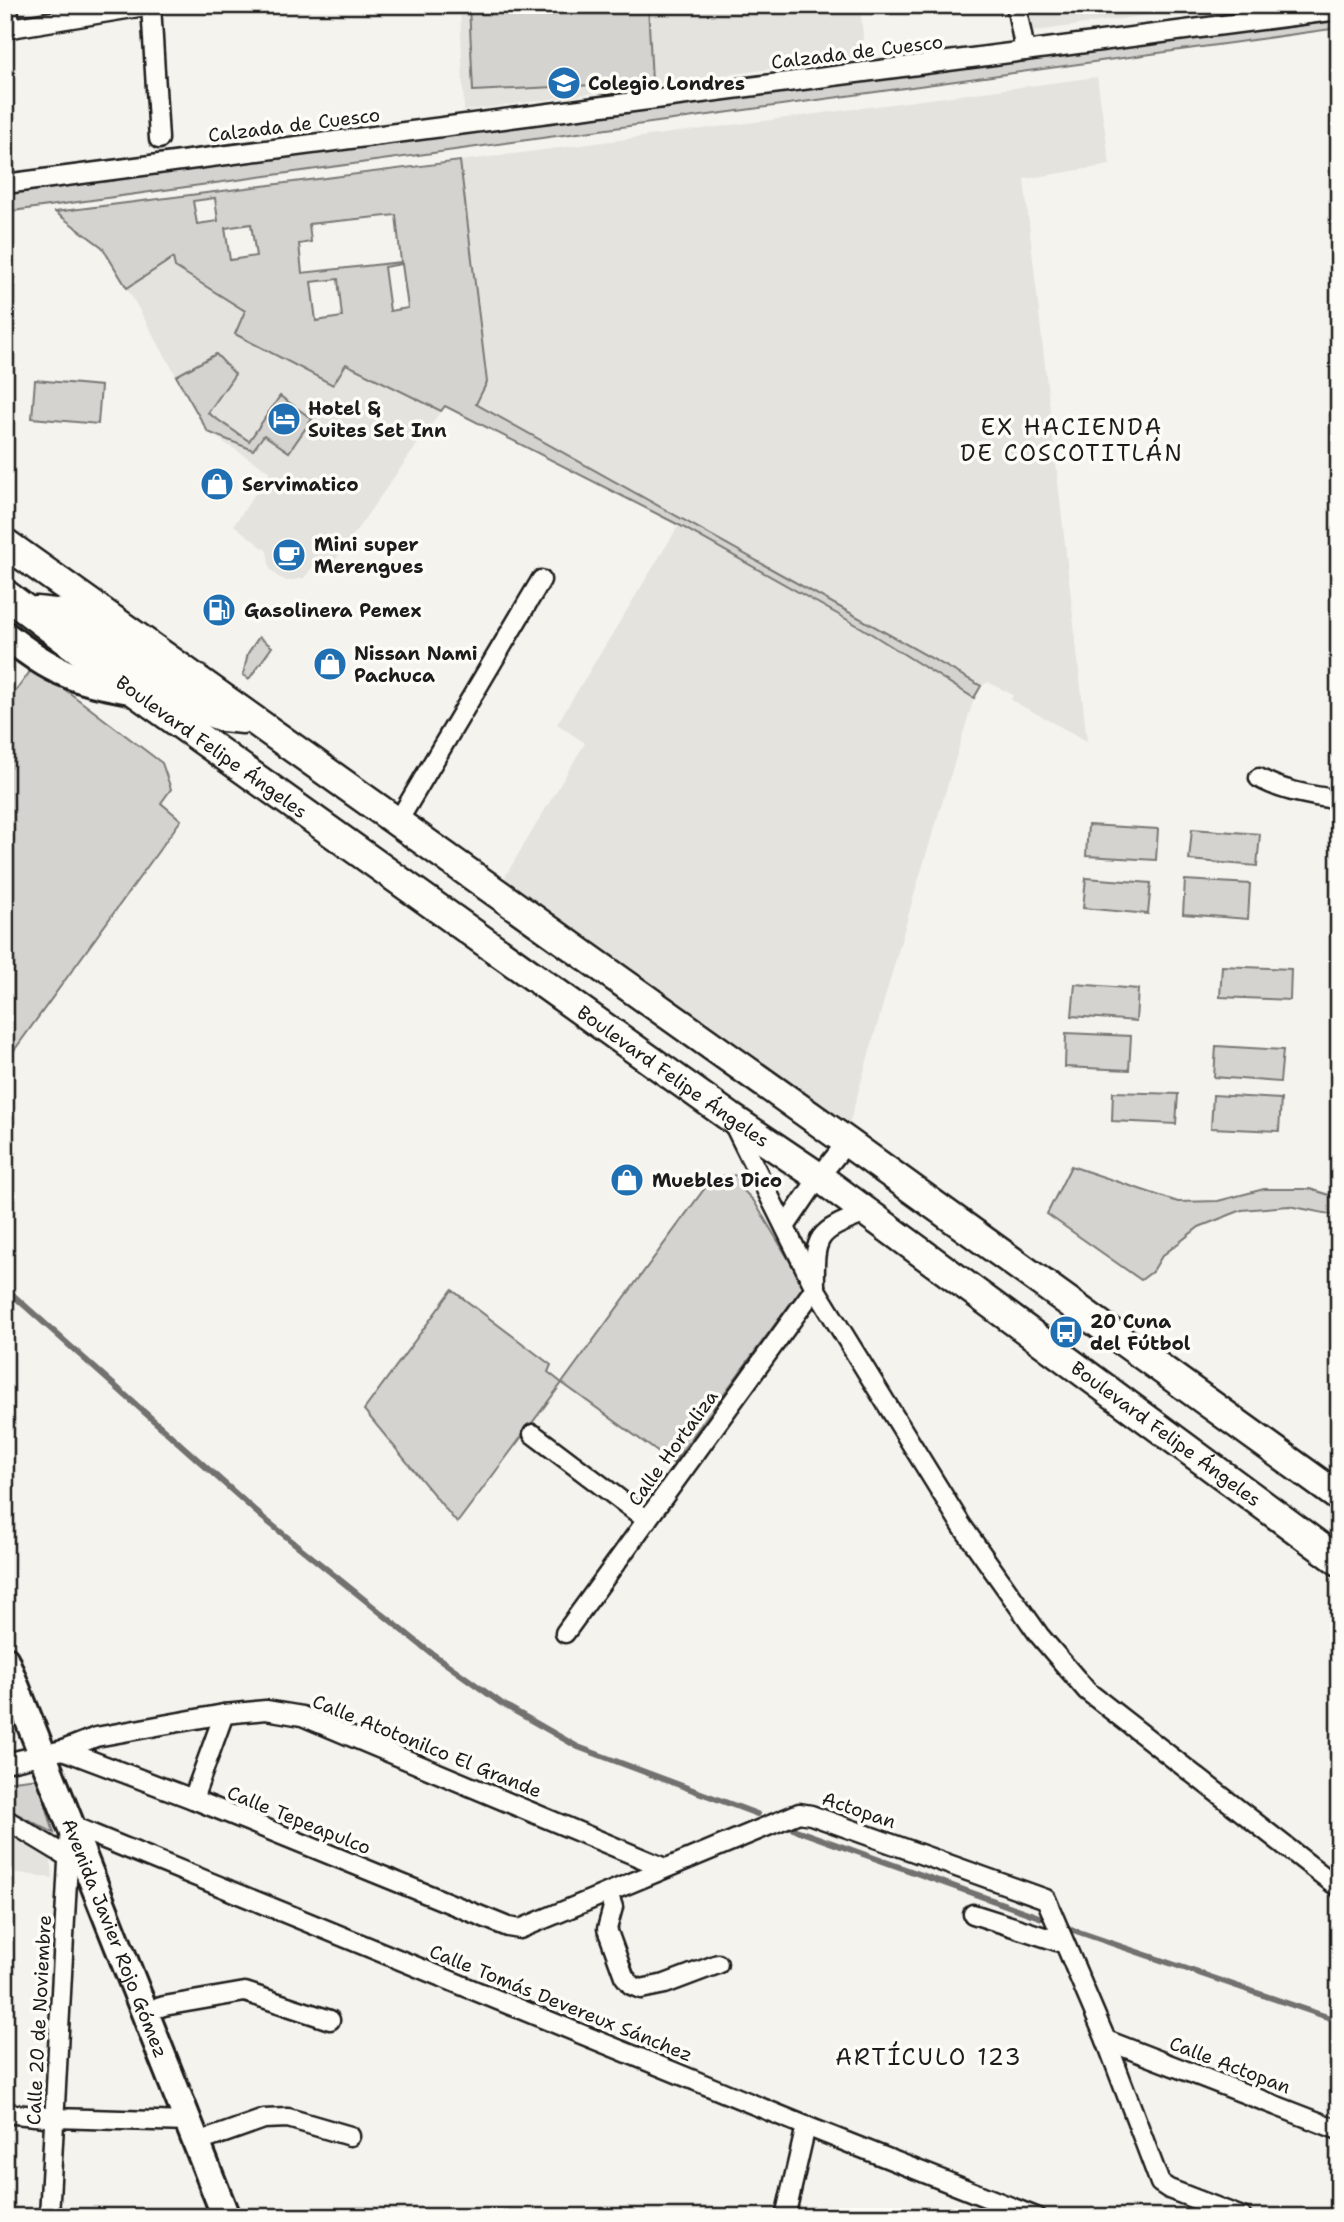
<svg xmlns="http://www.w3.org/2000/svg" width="1344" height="2222" font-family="'Shantell Sans',sans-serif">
	<rect width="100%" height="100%" fill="#f4f3ee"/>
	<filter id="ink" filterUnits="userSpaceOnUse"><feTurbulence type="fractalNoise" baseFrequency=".0143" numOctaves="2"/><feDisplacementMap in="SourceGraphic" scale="14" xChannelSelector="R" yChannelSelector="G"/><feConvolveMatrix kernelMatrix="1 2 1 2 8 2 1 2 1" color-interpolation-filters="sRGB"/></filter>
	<g filter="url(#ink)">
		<!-- built -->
		<g fill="#e4e3de">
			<polygon points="460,5 860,5 865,56 464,111"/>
			<polygon points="1026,5 1205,5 1205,7 1029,32"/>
			<polygon points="1097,77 1110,165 1024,179 1087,741 1011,700 1013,695 988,682 981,686 476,403 487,382 460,161"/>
			<polygon points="174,258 175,267 262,322 441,411 326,573 314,565 304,578 287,581 278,577 270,569 267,551 234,525 270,472 208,432 127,288"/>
			<polygon points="679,525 862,628 974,698 916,888 850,1121 841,1128 504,892 506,875 585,743 557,724"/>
			<polygon points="5,1834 51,1857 53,1878 5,1871"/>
		</g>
		<!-- green -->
		<g fill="#d4d3cf" stroke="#787876" stroke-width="2" fill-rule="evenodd">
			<polygon points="469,5 648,5 652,82 473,91"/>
			<polygon points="1339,12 1339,28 5,212 5,186"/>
			<path d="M460,161L487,382L476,404L981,686L974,698L862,628L679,525L445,406L441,411L346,364L333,385L235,334L245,311L175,267L173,258L127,288L102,247L55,212ZM215,198L218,221L197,224L193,201ZM396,215L401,262L302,273L299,244L311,242L309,224ZM251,224L256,256L230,260L225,228ZM402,264L408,308L390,311L384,267ZM338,279L342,317L316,321L311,282Z"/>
			<polygon points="216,354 235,374 208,413 249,441 280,396 312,419 289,452 264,435 253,450 208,432 176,376"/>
			<polygon points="35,380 101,386 98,424 32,418"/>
			<polygon points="259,637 272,647 249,679 243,675 248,653"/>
			<polygon points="34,666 162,763 171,789 161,803 181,820 5,1063 5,706"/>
			<polygon points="1088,825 1158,829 1156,860 1086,856"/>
			<polygon points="1192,829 1260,834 1257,866 1189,860"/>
			<polygon points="1086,878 1151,883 1148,914 1083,908"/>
			<polygon points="1185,880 1250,884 1248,919 1183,914"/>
			<polygon points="1222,966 1291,969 1290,1000 1220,997"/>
			<polygon points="1075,984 1138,989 1136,1021 1072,1016"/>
			<polygon points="1066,1033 1131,1036 1129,1070 1065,1067"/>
			<polygon points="1216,1046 1283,1050 1280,1082 1214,1077"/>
			<polygon points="1113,1092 1178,1094 1176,1124 1112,1121"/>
			<polygon points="1213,1095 1281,1099 1279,1131 1211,1128"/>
			<polygon points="1071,1166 1178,1202 1218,1201 1264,1189 1310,1189 1339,1198 1339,1216 1289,1206 1242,1210 1199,1227 1162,1256 1153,1271 1141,1280 1047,1214"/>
			<polygon points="738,1175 743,1190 754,1201 804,1285 673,1463 562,1383 457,1523 364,1410 452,1290 551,1365 548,1372 562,1383 713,1177"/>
			<polygon points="38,1778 54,1833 5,1808 5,1782"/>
		</g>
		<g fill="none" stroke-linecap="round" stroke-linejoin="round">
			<!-- stream -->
			<g stroke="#72716f" stroke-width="6">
				<polyline points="5,1288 262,1517 427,1650 501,1703 578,1747 757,1814"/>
				<polyline points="793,1829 1042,1918"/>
				<polyline points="1073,1930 1339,2021"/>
			</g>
			<defs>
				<g id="street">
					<polyline points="8,5 10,28"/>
					<polyline points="151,5 159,139"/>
					<polyline points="1016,5 1025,51"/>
					<polyline points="5,29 151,5"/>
					<polyline points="5,184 1339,10"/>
					<path d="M1259,778C1284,792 1311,795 1339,800"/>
					<polyline points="397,823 541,580"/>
					<polyline points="733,1123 815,1288 962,1526 1039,1635 1087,1691 1339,1888"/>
					<polyline points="785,1227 819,1177 847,1142"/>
					<polyline points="533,1434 647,1520"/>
					<path d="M565,1633L815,1288C814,1234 816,1232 866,1213"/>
					<polyline points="63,1750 193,1799 508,1927 520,1929 799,1813 811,1815 1046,1899 1106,2040 1160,2183 1169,2189 1242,2217"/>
					<polyline points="5,1763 63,1750 96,1737 224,1714 266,1710 302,1716 665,1868"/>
					<polyline points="193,1799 224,1714"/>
					<polyline points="5,1819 68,1857"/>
					<polyline points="608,1893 613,1907 607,1929 624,1976 631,1985 641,1989 665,1984 718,1964"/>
					<polyline points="973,1914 1063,1943"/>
					<polyline points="145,2012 164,2006 245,1992 330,2020"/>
					<polyline points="1106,2040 1339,2130"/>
					<polyline points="5,2113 55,2118 188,2122"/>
					<polyline points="196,2143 264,2119 288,2118 350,2136"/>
					<polyline points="49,2217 70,1825 806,2126 1036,2217"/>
					<polyline points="785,2217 806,2126"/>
				</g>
				<g id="secondary">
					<path d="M5,635C24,649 43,664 65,673C87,683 111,686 134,691"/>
					<path id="s1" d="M5,1660L226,2217"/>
				</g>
				<g id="primary">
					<polyline points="5,543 847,1142 1339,1497"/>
					<path id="s2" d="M5,594L134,691L730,1117L819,1177L1339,1561"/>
					<polyline points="36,611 64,614 78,621 196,707 223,717 243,719"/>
				</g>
			</defs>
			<!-- street casing -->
			<use href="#street" stroke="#1c1c1c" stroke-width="23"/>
			<!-- secondary casing -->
			<use href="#secondary" stroke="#1c1c1c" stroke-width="32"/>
			<!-- primary casing -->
			<use href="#primary" stroke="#1c1c1c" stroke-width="33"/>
			<!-- street -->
			<use href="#street" stroke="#fdfcf7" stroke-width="18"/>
			<!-- secondary -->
			<use href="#secondary" stroke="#fdfcf7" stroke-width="26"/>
			<!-- primary -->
			<use href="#primary" stroke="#fdfcf7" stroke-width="28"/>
		</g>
	</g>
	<!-- icons -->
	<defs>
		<symbol id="school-disc" viewBox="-11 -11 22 22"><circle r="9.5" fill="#1f6fb2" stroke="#fdfcf7"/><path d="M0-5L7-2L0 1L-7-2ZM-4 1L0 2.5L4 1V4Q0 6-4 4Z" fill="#fff"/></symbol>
		<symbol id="hotel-disc" viewBox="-11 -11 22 22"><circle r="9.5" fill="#1f6fb2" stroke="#fdfcf7"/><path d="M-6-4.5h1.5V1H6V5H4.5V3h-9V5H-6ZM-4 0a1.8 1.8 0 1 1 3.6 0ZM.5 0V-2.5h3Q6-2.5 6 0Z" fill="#fff"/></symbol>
		<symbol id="shop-disc" viewBox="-11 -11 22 22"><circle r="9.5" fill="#1f6fb2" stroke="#fdfcf7"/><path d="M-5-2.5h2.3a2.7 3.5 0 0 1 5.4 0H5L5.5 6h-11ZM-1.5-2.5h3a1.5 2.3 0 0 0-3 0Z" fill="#fff"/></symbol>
		<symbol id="cafe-disc" viewBox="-11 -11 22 22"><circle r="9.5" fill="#1f6fb2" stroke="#fdfcf7"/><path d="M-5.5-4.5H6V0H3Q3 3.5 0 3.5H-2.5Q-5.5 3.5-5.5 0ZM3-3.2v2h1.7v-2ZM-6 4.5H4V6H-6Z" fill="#fff"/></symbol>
		<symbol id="fuel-disc" viewBox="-11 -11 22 22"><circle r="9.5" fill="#1f6fb2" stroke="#fdfcf7"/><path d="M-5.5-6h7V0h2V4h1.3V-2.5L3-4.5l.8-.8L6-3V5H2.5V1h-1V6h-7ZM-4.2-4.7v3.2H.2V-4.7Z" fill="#fff"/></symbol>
		<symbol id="bus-disc" viewBox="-11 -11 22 22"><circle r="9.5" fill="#1f6fb2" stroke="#fdfcf7"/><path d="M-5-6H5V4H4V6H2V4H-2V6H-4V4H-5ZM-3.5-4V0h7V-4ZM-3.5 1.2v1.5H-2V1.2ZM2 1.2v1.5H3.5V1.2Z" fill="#fff"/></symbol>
	</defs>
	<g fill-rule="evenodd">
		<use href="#school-disc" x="545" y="64" width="38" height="38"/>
		<use href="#hotel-disc" x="265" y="400" width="38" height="38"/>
		<use href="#shop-disc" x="198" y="465" width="38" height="38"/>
		<use href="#cafe-disc" x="270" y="536" width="38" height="38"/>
		<use href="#fuel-disc" x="200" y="591" width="38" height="38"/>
		<use href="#shop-disc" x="311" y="645" width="38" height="38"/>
		<use href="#shop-disc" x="608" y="1161" width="38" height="38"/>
		<use href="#bus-disc" x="1047" y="1313" width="38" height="38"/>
	</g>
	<g text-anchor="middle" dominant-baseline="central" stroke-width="7" stroke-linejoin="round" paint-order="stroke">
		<!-- street labels -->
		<g font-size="19" fill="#1c1c1c" stroke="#fdfcf7">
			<text transform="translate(857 52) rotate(-7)">Calzada de Cuesco</text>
			<text transform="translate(294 125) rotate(-7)">Calzada de Cuesco</text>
			<text stroke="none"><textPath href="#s2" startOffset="257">Boulevard Felipe Ángeles</textPath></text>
			<text stroke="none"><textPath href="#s2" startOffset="824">Boulevard Felipe Ángeles</textPath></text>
			<text stroke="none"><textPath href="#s2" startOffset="1433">Boulevard Felipe Ángeles</textPath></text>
			<text transform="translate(673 1448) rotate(-54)">Calle Hortaliza</text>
			<text transform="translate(427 1746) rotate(22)">Calle Atotonilco El Grande</text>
			<text transform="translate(859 1810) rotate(19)">Actopan</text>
			<text transform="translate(299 1820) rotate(22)">Calle Tepeapulco</text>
			<text stroke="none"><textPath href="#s1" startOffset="299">Avenida Javier Rojo Gómez</textPath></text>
			<text transform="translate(561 2003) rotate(22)">Calle Tomás Devereux Sánchez</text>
			<text transform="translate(39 2020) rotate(-87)">Calle 20 de Noviembre</text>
			<text transform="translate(1230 2065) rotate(21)">Calle Actopan</text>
		</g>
		<!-- poi labels -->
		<g font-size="19" font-weight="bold" fill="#1c1c1c" stroke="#fdfcf7" text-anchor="start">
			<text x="588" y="83">Colegio Londres</text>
			<text x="308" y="408">Hotel &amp;<tspan x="308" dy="22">Suites Set Inn</tspan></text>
			<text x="242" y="484">Servimatico</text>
			<text x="314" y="544">Mini super<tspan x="314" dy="22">Merengues</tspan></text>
			<text x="244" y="610">Gasolinera Pemex</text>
			<text x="354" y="653">Nissan Nami<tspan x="354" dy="22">Pachuca</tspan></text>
			<text x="652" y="1180">Muebles Dico</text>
			<text x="1090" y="1321">20 Cuna<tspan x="1090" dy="22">del Fútbol</tspan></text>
		</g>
		<!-- quarter labels -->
		<g font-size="23" letter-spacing="2" fill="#1c1c1c" stroke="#fdfcf7">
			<text x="1072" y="427">EX HACIENDA<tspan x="1072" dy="26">DE COSCOTITLÁN</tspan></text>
			<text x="929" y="2057">ARTÍCULO 123</text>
		</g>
	</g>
	<!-- margin -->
	<rect width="1344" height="2222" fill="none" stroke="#fdfcf7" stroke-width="28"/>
	<rect x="14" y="14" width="1316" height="2194" fill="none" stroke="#1c1c1c" stroke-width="2.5" filter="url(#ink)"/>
</svg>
